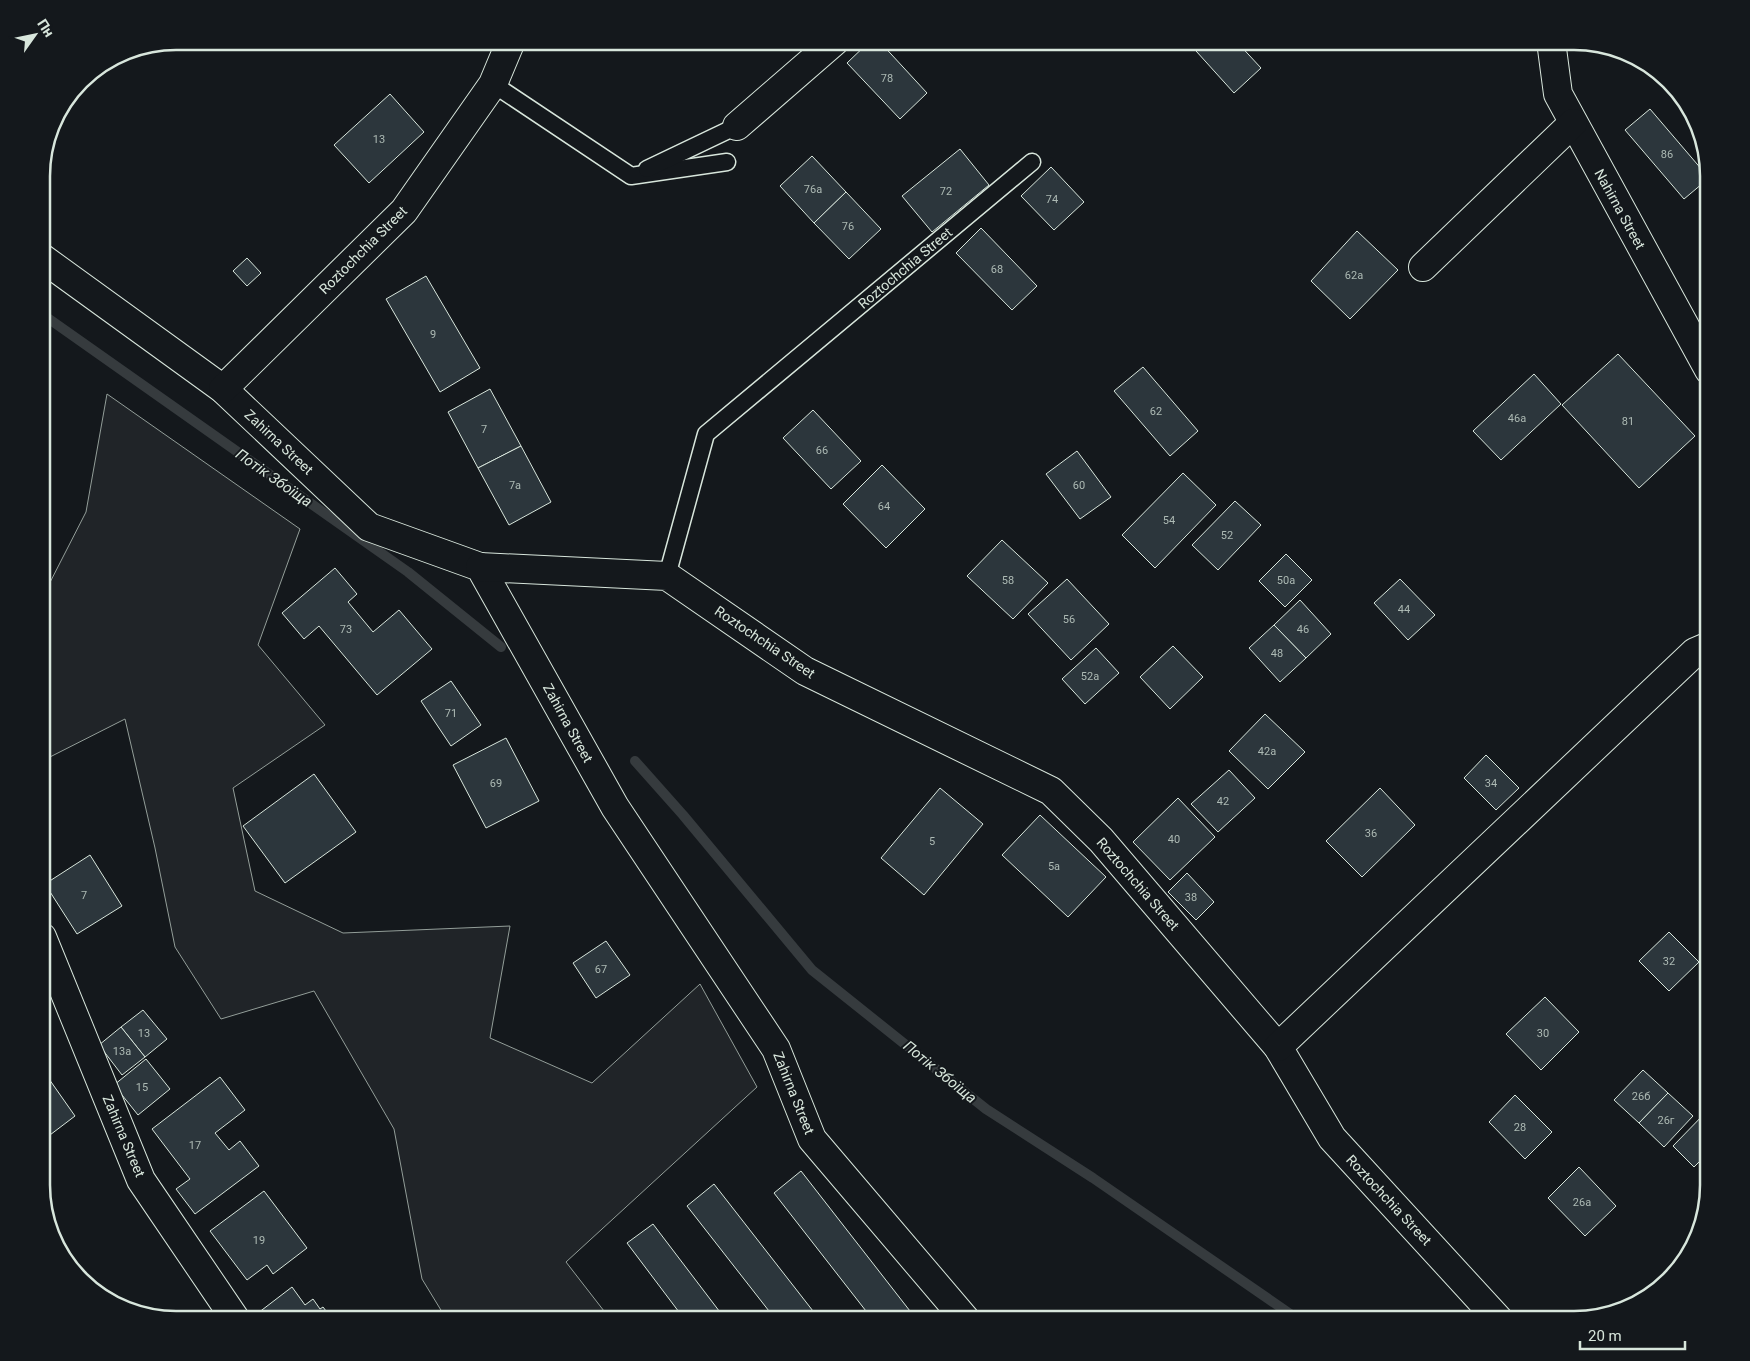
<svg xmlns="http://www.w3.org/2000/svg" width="1750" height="1361" font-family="Roboto,sans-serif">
	<rect width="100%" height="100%" fill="#14181c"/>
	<!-- green -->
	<polygon fill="#202428" stroke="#939e99" points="107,394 300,529 258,645 325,725 233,788 255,891 343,933 510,926 490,1038 592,1083 700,984 757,1087 566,1262 611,1320 447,1320 422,1279 394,1129 314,991 221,1019 175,947 155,848 125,719 42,761 42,598 86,512"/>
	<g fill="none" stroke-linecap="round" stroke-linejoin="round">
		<!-- stream -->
		<g stroke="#363b3e" stroke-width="10">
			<polyline points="42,314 408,572 501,647"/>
			<polyline points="635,761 683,815 812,970 986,1109 1093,1178 1299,1320"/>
		</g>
	</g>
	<!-- building -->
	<g fill="#2c363c" stroke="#d8e6dc">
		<polygon points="870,41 879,41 927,93 900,119 847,63"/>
		<polygon points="1187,41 1236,41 1261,68 1234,93"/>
		<polygon points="390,94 424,132 369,183 334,145"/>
		<polygon points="1650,109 1709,178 1684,199 1625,130"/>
		<polygon points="960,149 989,185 932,232 902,196"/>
		<polygon points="812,156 846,192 814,223 780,186"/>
		<polygon points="1051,167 1084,202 1054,230 1021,196"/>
		<polygon points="846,192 881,229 849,259 814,223"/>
		<polygon points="981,228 1037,286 1012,310 956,253"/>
		<polygon points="1357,231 1398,270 1350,319 1311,281"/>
		<polygon points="247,258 261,273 247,286 233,271"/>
		<polygon points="426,276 480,368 440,392 386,299"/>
		<polygon points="1618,354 1695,436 1639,488 1562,405"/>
		<polygon points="1143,367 1198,431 1170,456 1114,391"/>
		<polygon points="1534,374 1561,404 1501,460 1473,431"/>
		<polygon points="490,389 521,446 478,468 448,412"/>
		<polygon points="813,410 861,461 831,489 783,438"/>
		<polygon points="521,446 551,502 509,525 478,468"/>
		<polygon points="1077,451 1111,497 1080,519 1046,474"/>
		<polygon points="882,465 925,509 886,548 843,504"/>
		<polygon points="1183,473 1216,505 1155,568 1122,535"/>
		<polygon points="1235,501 1261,525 1218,570 1192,545"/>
		<polygon points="1002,540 1048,583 1013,619 967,576"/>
		<polygon points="1286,554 1312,580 1285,607 1259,581"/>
		<polygon points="335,568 357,594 348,602 373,632 399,610 432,649 377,695 319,626 304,639 282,613"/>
		<polygon points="1067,579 1109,624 1071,660 1028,614"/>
		<polygon points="1400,579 1435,615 1408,640 1374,603"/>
		<polygon points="1300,600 1331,634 1306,658 1274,625"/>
		<polygon points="1274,625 1306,658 1280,682 1249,648"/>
		<polygon points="1173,646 1203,677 1170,709 1140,677"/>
		<polygon points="1096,648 1119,673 1085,704 1062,679"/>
		<polygon points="451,681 481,725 451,746 421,701"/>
		<polygon points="1265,714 1305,752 1268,789 1229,751"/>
		<polygon points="506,738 539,801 486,828 453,765"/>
		<polygon points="1486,755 1519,788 1496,810 1464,778"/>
		<polygon points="1229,770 1255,798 1218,832 1191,804"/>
		<polygon points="314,774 356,832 285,883 243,826"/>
		<polygon points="940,788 983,824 924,895 881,858"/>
		<polygon points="1380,788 1415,825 1362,877 1326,841"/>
		<polygon points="1178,798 1215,837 1170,880 1133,842"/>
		<polygon points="1040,815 1106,877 1068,917 1002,855"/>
		<polygon points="90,855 122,906 77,934 45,884"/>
		<polygon points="1187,873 1214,902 1196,920 1168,892"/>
		<polygon points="1669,932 1699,962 1669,991 1639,961"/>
		<polygon points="606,941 630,975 596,998 573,963"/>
		<polygon points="1545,997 1579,1032 1541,1070 1506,1034"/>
		<polygon points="143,1010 167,1039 145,1057 121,1027"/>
		<polygon points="121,1027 145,1057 122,1075 99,1045"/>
		<polygon points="146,1059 170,1089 138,1115 114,1085"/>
		<polygon points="42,1069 75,1116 42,1141"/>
		<polygon points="1643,1070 1668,1093 1639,1123 1614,1100"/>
		<polygon points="220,1077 245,1110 215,1133 229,1150 240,1141 259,1166 195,1214 176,1189 190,1179 152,1129"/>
		<polygon points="1668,1093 1693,1116 1664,1147 1639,1123"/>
		<polygon points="1515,1095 1552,1132 1525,1159 1489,1122"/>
		<polygon points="1709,1109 1709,1152 1694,1167 1673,1146"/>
		<polygon points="1579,1167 1616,1206 1585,1236 1548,1198"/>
		<polygon points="801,1171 917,1320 873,1320 774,1193"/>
		<polygon points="714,1184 820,1320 776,1320 687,1206"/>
		<polygon points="264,1191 307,1248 273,1274 267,1265 247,1280 210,1231"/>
		<polygon points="653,1224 726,1320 685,1320 627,1243"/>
		<polygon points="292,1287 305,1305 313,1299 320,1309 323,1307 333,1320 262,1320 258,1313"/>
	</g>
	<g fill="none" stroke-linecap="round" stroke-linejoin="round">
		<defs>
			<g id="service">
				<polyline points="493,84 631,176 727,162"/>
				<polyline points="647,169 737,126"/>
				<polyline points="667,576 706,434 1032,162"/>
			</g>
			<g id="minor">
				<polyline points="1551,41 1558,94 1709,370"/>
				<polyline points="737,126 835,41"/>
				<polyline points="42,258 223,389 369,527 480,567 615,807 776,1049 812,1139 966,1320"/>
				<polyline points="1423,267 1573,123"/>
				<polyline points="223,389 404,211 493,84 511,41"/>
				<polyline points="480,567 667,576 805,671 1051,791 1101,840 1278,1047 1332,1138 1499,1320"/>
				<polyline points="42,937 141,1180 236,1320"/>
				<polyline points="1278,1047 1695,652 1709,646"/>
			</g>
		</defs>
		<!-- service casing -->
		<use href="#service" stroke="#d8e6dc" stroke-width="19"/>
		<!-- minor casing -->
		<use href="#minor" stroke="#d8e6dc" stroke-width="30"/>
		<!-- service -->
		<use href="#service" stroke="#14181c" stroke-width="16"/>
		<!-- minor -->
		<use href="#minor" stroke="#14181c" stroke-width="28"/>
	</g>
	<g text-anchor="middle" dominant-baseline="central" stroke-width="4" stroke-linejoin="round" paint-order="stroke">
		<!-- number labels -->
		<g font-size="11" fill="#adbab4">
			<text x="887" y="78">78</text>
			<text x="379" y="139">13</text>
			<text x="1667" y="154">86</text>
			<text x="813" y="189">76а</text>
			<text x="946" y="191">72</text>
			<text x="1052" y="199">74</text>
			<text x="848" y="226">76</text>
			<text x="997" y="269">68</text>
			<text x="1354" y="275">62а</text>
			<text x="433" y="334">9</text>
			<text x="1156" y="411">62</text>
			<text x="1517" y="418">46а</text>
			<text x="1628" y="421">81</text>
			<text x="484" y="429">7</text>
			<text x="822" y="450">66</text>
			<text x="515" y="485">7а</text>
			<text x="1079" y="485">60</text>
			<text x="884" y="506">64</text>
			<text x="1169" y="520">54</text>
			<text x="1227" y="535">52</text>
			<text x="1008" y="580">58</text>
			<text x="1286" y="580">50а</text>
			<text x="1404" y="609">44</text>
			<text x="1069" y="619">56</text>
			<text x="346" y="629">73</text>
			<text x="1303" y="629">46</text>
			<text x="1277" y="653">48</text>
			<text x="1090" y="676">52а</text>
			<text x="451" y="713">71</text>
			<text x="1267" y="751">42а</text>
			<text x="496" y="783">69</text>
			<text x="1491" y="783">34</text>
			<text x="1223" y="801">42</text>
			<text x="1371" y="833">36</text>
			<text x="1174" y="839">40</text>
			<text x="932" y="841">5</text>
			<text x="1054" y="866">5а</text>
			<text x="84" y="895">7</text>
			<text x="1191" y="897">38</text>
			<text x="1669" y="961">32</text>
			<text x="601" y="969">67</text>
			<text x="144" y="1033">13</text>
			<text x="1543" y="1033">30</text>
			<text x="122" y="1051">13а</text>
			<text x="142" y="1087">15</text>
			<text x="1641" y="1096">26б</text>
			<text x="1666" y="1120">26г</text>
			<text x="1520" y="1127">28</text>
			<text x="195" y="1145">17</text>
			<text x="1582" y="1202">26а</text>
			<text x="259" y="1240">19</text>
		</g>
		<!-- street labels -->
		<g font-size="14" fill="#d8e6dc" stroke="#14181c">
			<text transform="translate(1620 209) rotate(61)">Nahirna Street</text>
			<text transform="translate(363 250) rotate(-45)">Roztochchia Street</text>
			<text transform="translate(905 268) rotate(-40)">Roztochchia Street</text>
			<text transform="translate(279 442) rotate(43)">Zahirna Street</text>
			<text transform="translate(765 642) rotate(34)">Roztochchia Street</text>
			<text transform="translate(568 723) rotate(61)">Zahirna Street</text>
			<text transform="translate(1138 884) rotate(49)">Roztochchia Street</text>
			<text transform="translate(794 1093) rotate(68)">Zahirna Street</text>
			<text transform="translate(124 1136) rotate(67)">Zahirna Street</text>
			<text transform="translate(1389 1200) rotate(47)">Roztochchia Street</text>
		</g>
		<!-- water labels -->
		<g font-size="15" font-style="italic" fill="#d8e6dc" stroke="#14181c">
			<text transform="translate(274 478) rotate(35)">Потік Збоїща</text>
			<text transform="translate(940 1072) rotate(39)">Потік Збоїща</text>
		</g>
	</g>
	<!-- crop -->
	<path d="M0 0H1750V1361H0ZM176 50H1574A126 126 0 0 1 1700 176V1185A126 126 0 0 1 1574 1311H176A126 126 0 0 1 50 1185V176A126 126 0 0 1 176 50Z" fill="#14181c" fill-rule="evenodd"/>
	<path fill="none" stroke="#d8e6dc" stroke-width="2.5" d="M176 50H1574A126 126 0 0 1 1700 176V1185A126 126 0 0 1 1574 1311H176A126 126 0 0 1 50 1185V176A126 126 0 0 1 176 50Z"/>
	<!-- north arrow -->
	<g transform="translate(35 35) rotate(57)" stroke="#14181c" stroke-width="4" paint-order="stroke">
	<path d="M0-4L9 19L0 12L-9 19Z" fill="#d8e6dc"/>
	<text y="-8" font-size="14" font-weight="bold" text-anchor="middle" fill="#d8e6dc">Пн</text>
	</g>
	<!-- scale -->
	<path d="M1580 1341v8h105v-8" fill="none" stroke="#d8e6dc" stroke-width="2.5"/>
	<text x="1588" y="1341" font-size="15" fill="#d8e6dc" stroke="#14181c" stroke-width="4" paint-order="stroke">20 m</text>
</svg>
